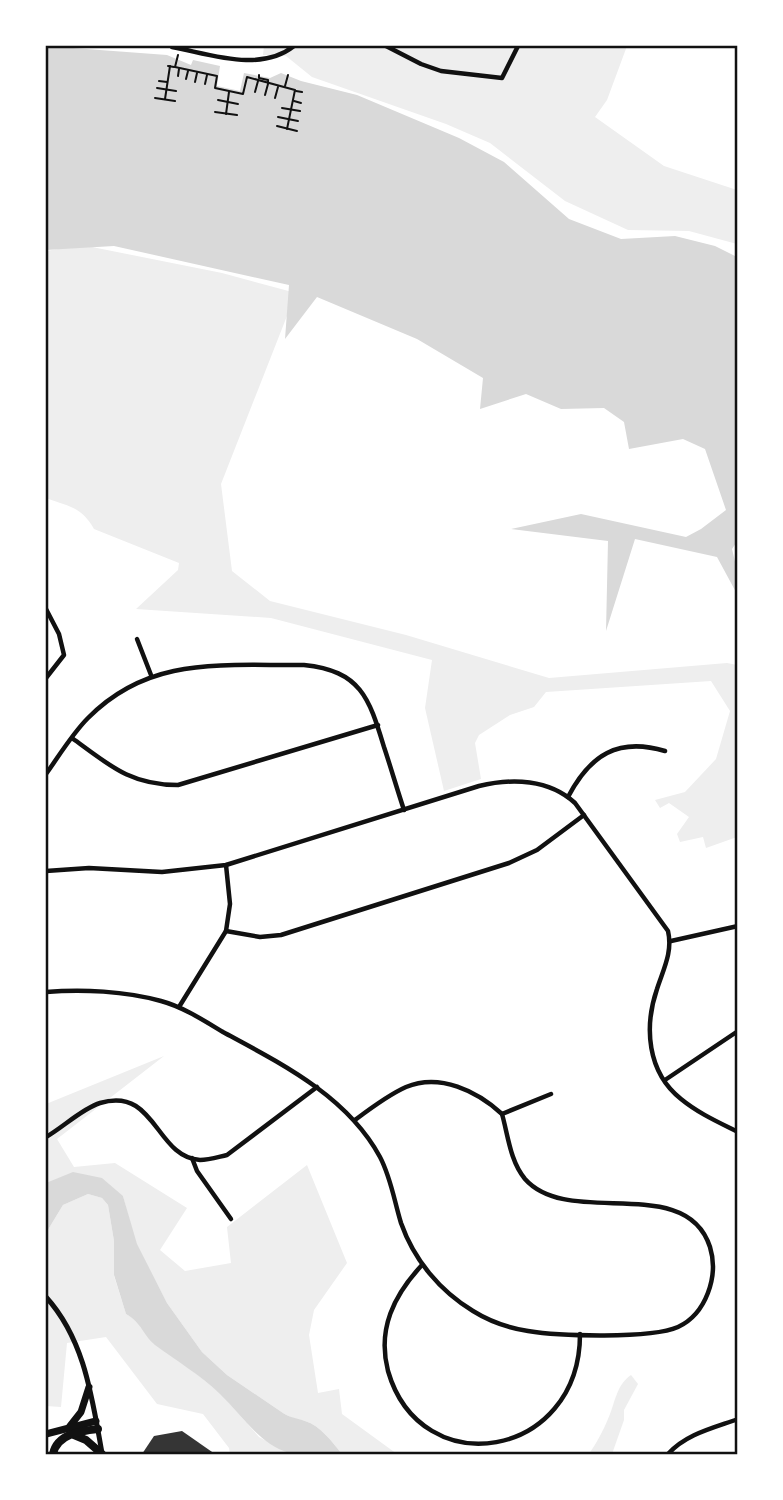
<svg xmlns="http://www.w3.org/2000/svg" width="783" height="1500" font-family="'Crimson Pro',serif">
	<rect width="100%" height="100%" fill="#fff"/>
	<!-- green -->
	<g fill="#eee">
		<polygon points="264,46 627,46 607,100 595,117 664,166 737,190 737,244 689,231 628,230 565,201 490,143 446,124 312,77 286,56 263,55"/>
		<path d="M82,245L222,273L296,293L221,484L232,571L270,601L406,635L549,678L727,663L737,665V837L706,848L703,837L680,842L677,834L689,817L669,803L660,808L655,800L685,792L716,759L730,711L711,681L546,692L534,707L510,715L479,735L475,743L481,779L444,791L425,708L432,660L271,618L136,609L178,570L179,563L94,529C81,506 69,507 46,498V251Z"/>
		<path d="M164,1056L57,1139L74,1167L115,1163L187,1208L160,1250L185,1271L231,1263L227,1227L307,1165L347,1263L314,1310L309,1335L318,1393L339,1389L342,1414L397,1454H342C332,1442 321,1426 305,1421C297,1419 291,1418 283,1413L227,1375L202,1352L167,1303L136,1244L123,1196L46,1183V1104Z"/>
		<polygon points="88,1194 102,1198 108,1205 114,1241 114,1276 126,1314 138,1321 153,1343 182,1362 221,1394 259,1437 291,1454 230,1454 229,1448 203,1414 157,1404 106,1337 67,1343 61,1407 46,1406 46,1233 63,1205"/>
		<path d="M631,1375L638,1384L624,1410V1420L612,1454H589C596,1444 603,1431 608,1419C615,1404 616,1385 631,1375Z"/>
	</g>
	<!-- water -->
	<g fill="#d9d9d9">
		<polygon points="46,46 167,55 191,65 193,60 220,66 217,86 240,91 244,73 270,78 281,73 301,81 357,95 459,138 504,162 569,219 621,239 675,236 715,246 737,257 738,540 732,549 737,570 737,594 717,557 635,539 606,631 608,541 511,529 581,514 686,537 701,529 726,510 705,449 683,439 629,449 624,422 604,408 561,409 526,394 480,409 483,378 417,339 317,297 285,339 289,285 114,246 46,250"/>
		<path d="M73,1172L102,1178L123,1196L137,1244L167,1303L202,1352L227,1375L283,1413C291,1418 297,1418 305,1421C321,1426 332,1442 342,1454C326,1455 304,1459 289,1453C258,1443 242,1415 220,1394C200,1375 177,1361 155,1345C143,1335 142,1323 126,1314L114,1275V1241L108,1205L102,1198L88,1194L63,1205L46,1233V1183Z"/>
	</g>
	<!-- building -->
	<polygon fill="#353535" points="182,1431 215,1454 142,1454 154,1436"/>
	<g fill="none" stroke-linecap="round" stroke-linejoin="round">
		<!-- path -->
		<g stroke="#111" stroke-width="2">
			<polyline points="178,55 175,67 217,76 215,88 243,94 247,77 295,90 287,129"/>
			<polyline points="168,66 174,67"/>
			<polyline points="259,75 259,78 268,80 268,83"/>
			<polyline points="178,76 179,69"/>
			<polyline points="186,79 188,71"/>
			<polyline points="159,81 167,82"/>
			<polyline points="195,82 197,73"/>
			<polyline points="205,84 207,75"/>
			<polyline points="285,86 288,75"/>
			<polyline points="157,88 176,91"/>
			<polyline points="296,91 302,92"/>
			<polyline points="255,92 258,81"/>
			<polyline points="265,95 268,84"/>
			<polyline points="155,98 175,101"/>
			<polyline points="275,98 278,87"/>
			<polyline points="165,99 170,66"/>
			<polyline points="218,100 238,104"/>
			<polyline points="294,101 301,103"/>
			<polyline points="282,108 300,111"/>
			<polyline points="215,112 237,115"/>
			<polyline points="226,114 229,92"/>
			<polyline points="278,117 298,121"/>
			<polyline points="277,126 297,131"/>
		</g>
		<!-- minor -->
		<g stroke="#111" stroke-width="4.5">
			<polyline points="386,46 421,64 441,71 502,78 518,46"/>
			<path d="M172,47C210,54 260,73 294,46"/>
			<polyline points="46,609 59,634 64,655 46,678"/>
			<polyline points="137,639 151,675"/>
			<path d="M72,738C109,765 130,785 178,785L378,725"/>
			<path d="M46,774C59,756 72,734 88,718C150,655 223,666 304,665C361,671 369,698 384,747C391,768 397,789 404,810"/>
			<path d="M568,797C590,755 618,737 665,751"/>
			<path d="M46,871L89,868L162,872L226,865L479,786C512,778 549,779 575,803L668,931C673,952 663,970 657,989C644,1027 647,1072 681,1099C698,1113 718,1122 738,1132"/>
			<polyline points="226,931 260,937 281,935 509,863 537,850 584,815"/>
			<polyline points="671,941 738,926"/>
			<path d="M46,992C82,989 125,991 161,1001C183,1007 203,1020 223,1032C282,1064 347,1096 380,1157C391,1178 394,1200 401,1223C414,1260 440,1291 473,1311C489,1321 509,1328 528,1331C558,1336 651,1339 678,1327C706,1314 719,1276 710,1247C686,1172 569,1229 525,1179C510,1161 508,1135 502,1114C477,1091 440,1073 406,1087C388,1095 371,1108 355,1120"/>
			<polyline points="179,1007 226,931 230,904 226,865"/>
			<polyline points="665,1080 738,1031"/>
			<polyline points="502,1114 551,1094"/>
			<path d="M46,1137C62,1128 83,1108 100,1103C156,1086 155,1157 200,1160C209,1160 218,1157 227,1155L317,1087"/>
			<polyline points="192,1158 197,1171 231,1219"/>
			<path d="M422,1265C394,1295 377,1329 388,1371C421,1485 580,1459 580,1334"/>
			<path d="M668,1454C686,1434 713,1428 738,1419"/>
		</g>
		<!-- tertiary -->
		<path stroke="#111" stroke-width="5" d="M46,1297C85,1340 92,1398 102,1453"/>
		<!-- trunk -->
		<g stroke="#111" stroke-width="7">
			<polyline points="70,1426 81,1412 89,1387"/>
			<polyline points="46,1434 96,1421"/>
		</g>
		<!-- motorway -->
		<g stroke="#111" stroke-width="8">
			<polyline points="74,1435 86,1440 102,1454"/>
			<path d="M53,1454C57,1434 80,1431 98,1429"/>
		</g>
	</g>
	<!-- border -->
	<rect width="783" height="1500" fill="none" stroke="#ffffff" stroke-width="94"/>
	<rect x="47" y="47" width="689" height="1406" fill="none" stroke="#111" stroke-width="2.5"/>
</svg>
